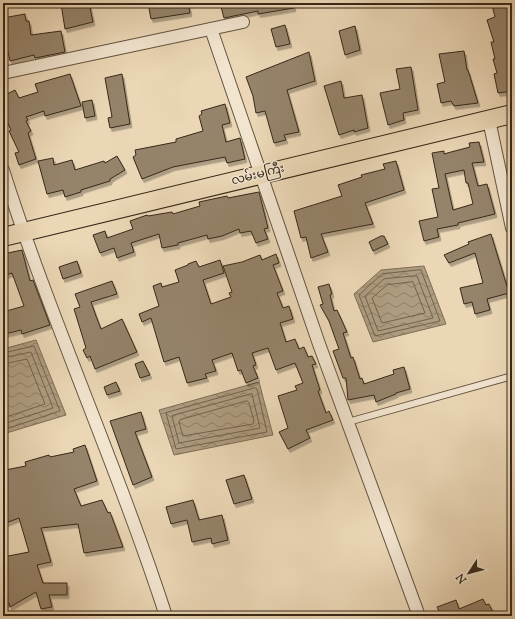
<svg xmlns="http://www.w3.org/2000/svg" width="515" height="619" font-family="'Sorts Mill Goudy','Noto Sans Myanmar',serif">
	<defs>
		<pattern id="water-waves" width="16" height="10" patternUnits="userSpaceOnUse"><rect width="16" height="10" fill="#ae9c80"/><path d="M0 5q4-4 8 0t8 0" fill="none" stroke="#8e7f68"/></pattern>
		<filter id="shadow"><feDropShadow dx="2" dy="3.5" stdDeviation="0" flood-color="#0004"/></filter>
	</defs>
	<rect width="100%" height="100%" fill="#ebd7b6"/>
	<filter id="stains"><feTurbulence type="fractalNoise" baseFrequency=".005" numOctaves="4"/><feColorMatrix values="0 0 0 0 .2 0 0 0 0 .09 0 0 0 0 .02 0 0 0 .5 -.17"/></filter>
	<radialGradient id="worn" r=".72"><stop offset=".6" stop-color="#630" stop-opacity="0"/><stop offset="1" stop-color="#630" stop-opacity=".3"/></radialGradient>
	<!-- water -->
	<g fill="url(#water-waves)" stroke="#7e6e56">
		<polygon points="424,266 446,324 373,342 354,294 381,270"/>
		<polygon points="36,340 66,415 3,434 3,349"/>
		<polygon points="259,382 273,435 174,455 159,410"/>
	</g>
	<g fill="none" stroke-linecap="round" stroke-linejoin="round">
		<!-- shore -->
		<g stroke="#72624c" stroke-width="1">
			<polygon points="421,270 440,321 375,336 359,295 382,274"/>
			<polygon points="417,276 433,318 378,331 365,296 384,279"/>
			<polygon points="413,282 425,313 382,323 372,298 387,285"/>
			<polyline points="3,353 34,346 60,411 3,430"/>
			<polyline points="3,358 31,352 53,408 3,424"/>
			<polyline points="3,364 27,359 45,404 3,418"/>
			<polygon points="255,388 257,389 267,432 176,449 166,413"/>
			<polygon points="252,394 260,428 179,443 172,416"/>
			<polygon points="247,401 249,403 254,421 253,424 183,436 179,422 180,420"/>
		</g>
	</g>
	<!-- building -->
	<g fill="#95836a" stroke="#372818" fill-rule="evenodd" filter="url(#shadow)">
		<polygon points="68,3 89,3 93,22 65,29 61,4"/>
		<polygon points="148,3 188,3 190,13 151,19"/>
		<polygon points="220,3 293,3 294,8 258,14 258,11 224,18"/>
		<polygon points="499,3 512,3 512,22 510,23 508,55 512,54 512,91 498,93 494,74 497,73 493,59 495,59 491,42 494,42 487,20 495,17 492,5"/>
		<polygon points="25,14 26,21 29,21 31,35 61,31 65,52 35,58 34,55 10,61 5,39 3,39 3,18"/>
		<polygon points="285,25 290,44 276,47 271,29"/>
		<polygon points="355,26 360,50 345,55 339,31"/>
		<polygon points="464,51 467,70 468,70 478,103 454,106 451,101 441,103 437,84 445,82 439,54"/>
		<polygon points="309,52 315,81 287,90 299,132 284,135 286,140 274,143 265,111 256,113 253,96 246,77"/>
		<polygon points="411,67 418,110 403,113 404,120 388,125 380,93 400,89 396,69"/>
		<polygon points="70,74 81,106 45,116 44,111 26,117 28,120 26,121 31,131 28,133 36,159 19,165 15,153 19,152 9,131 11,130 3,113 3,96 15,90 19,98 38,92 35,84"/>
		<polygon points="122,74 130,124 110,128 108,118 112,117 105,78"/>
		<polygon points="341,81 344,98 362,95 368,128 354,132 354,130 339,135 324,86"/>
		<polygon points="92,100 95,116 85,118 82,102"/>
		<polygon points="225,104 230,123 222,125 226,142 240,138 245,159 227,163 225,157 173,167 142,179 133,157 136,155 135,150 176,142 176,139 203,131 199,116 202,114 201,111"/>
		<path d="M479,142L484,162L472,163L478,186L487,184L495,214L458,223V225L437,229L439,237L424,241L419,221L438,217L432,189L439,188L432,153L444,151V154L451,152L470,147L469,143ZM464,170L466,183H468L473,204L453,210L445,174Z"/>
		<polygon points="117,156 125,170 110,179 110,181 81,190 81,192 65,197 63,190 47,194 38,161 53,158 54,165 72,160 75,170 104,161 105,163"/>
		<polygon points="396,161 404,190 365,203 373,224 321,234 328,252 311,258 306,237 301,238 294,211 342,196 338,185 362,177 361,175 385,169 383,164"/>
		<polygon points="259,192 268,228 264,229 268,239 256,243 251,231 240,233 239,229 222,236 208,239 207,235 178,243 178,245 162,248 159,234 131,243 134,252 117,258 114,248 100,253 93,235 105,231 107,238 133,229 130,221 147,215 148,216 172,212 173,214 200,206 199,202 227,196 228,198"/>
		<polygon points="491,234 509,293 487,299 490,310 475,314 472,302 464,304 460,288 483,283 475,253 449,263 444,255 469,244 468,242"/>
		<polygon points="381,236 384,236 388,244 373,251 369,242"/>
		<polygon points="22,250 30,281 33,280 50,325 22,334 21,330 5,334 3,312 24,306 12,273 3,276 3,254"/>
		<polygon points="276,254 279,263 273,265 283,291 277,293 283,308 289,306 293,319 280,323 286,342 295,339 299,349 304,347 308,357 312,356 316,364 312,365 320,390 318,391 326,413 329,411 333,420 306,430 310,438 288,449 279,432 288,428 278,396 297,390 295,386 303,383 295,363 276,370 268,348 252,353 256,365 253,366 258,378 246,383 241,370 238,371 232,353 212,360 216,371 205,374 207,378 187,383 179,357 164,362 151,318 142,322 139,314 159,306 153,286 161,283 162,287 179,282 175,270 188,265 188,264 196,261 199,267 220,260 224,273 203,280 211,304 231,297 229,293 232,292 223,266 242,262 260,255 262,260"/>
		<polygon points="77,261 81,273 63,279 59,267"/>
		<polygon points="112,281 117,294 91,302 96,316 101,329 122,319 137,352 95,369 90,356 87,358 83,350 86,348 74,309 80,307 75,294"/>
		<polygon points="329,284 332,294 330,295 334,311 337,310 343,323 347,332 343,333 351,358 353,357 360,379 362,378 364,384 394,374 393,370 404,367 410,389 396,393 396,394 376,402 374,395 348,400 346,378 343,378 333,351 339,349 329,321 320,305 323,304 318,287"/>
		<polygon points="143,361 150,375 140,378 135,364"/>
		<polygon points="116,382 120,391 107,395 104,387"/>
		<polygon points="141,412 146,429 135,432 152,477 133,485 110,421"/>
		<polygon points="85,445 97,481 74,489 81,506 102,500 108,513 110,512 123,547 84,553 78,524 41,528 51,562 37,565 43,583 67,583 67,595 49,595 52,607 41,609 36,592 10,607 9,603 3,606 3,557 29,552 19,518 3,524 3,475 6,474 5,470 26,466 25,462 49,455 50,457 74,452 73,449"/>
		<polygon points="244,475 252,499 234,504 226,480"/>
		<polygon points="193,500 199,520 222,515 228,540 212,544 211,538 192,542 187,520 171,524 166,507"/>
		<polygon points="483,599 486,605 489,604 494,614 485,616 441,616 437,607 456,600 459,609"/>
	</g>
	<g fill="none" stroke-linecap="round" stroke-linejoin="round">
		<defs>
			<polyline id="lane" points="348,422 512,376"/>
			<g id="street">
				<polyline points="211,29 319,344 419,616"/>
				<polyline points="3,73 243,22"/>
				<polyline points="489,120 512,228"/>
				<path d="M3,170C51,321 117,465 166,616"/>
			</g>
			<polyline id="primary" points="3,237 512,114"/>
		</defs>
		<!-- lane casing -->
		<use href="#lane" stroke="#645440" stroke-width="8"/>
		<!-- street casing -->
		<use href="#street" stroke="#645440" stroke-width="14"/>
		<!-- primary casing -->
		<use href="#primary" stroke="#372818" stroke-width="20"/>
		<!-- lane -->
		<use href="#lane" stroke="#f2e5d0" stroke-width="6"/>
		<!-- street -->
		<use href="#street" stroke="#f2e5d0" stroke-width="12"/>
		<!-- primary -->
		<use href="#primary" stroke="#ebd7b6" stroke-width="18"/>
	</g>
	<g text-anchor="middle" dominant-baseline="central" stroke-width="3" stroke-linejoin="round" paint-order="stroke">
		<!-- street labels -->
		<g font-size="12" fill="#372818" stroke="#f2e5d0">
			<text transform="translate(258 175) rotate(-14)">လမ်းမကြီး</text>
		</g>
	</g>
	<!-- margin -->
	<rect width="515" height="619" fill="none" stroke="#ebd7b6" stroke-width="16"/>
	<rect x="4" y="4" width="507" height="611" fill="none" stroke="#372818" stroke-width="2"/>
	<rect x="8" y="8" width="499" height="603" fill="none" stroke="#372818"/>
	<!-- north arrow -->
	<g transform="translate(469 573) rotate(234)" stroke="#f2e5d0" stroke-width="3" paint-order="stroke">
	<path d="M0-3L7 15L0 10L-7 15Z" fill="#372818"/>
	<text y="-6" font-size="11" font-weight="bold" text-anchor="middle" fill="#372818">N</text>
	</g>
	<rect width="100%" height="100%" filter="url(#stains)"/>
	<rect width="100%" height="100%" fill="url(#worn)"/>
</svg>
